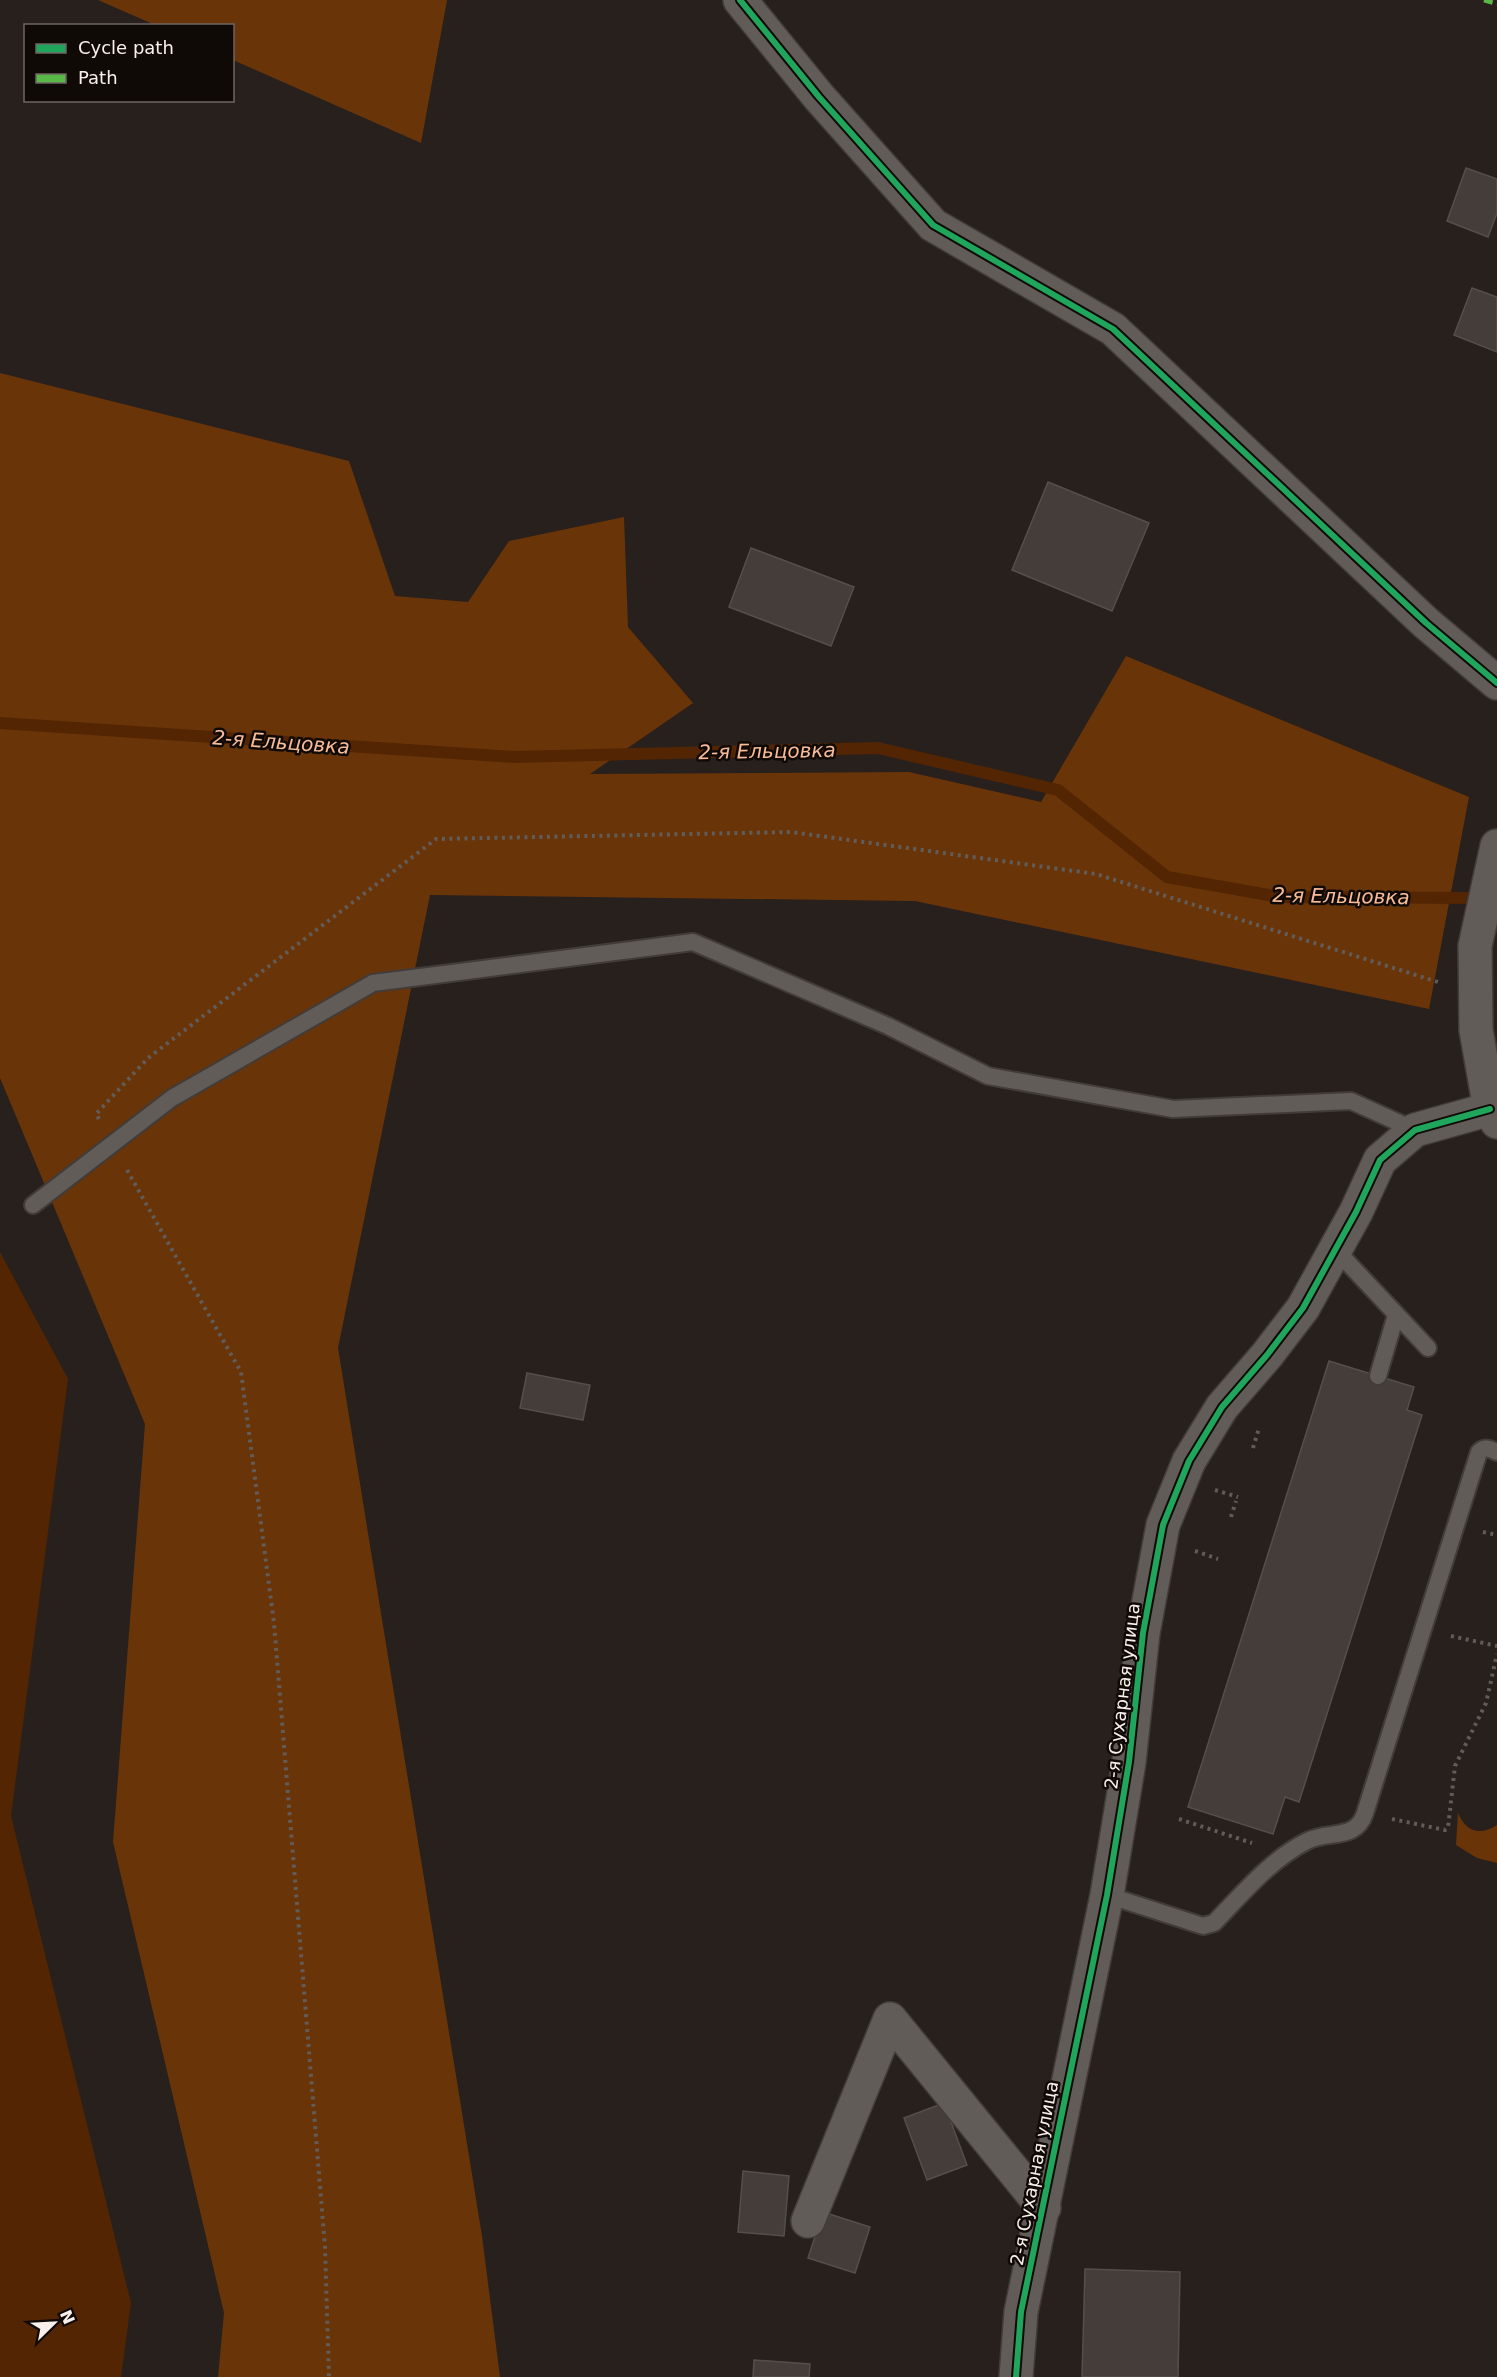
<svg xmlns="http://www.w3.org/2000/svg" width="1497" height="2377" font-family="'DejaVu Sans',sans-serif">
	<rect width="100%" height="100%" fill="#27201c"/>
	<!-- green -->
	<g fill="#6a3409">
		<polygon points="98,0 447,0 421,143 233,60 232,26 155,25"/>
		<polygon points="0,373 349,461 395,596 468,602 509,541 624,517 628,627 693,703 590,774 909,772 1041,802 1126,656 1469,797 1429,1009 915,901 430,895 338,1348 482,2236 500,2377 218,2377 224,2313 113,1842 145,1424 0,1078"/>
		<path d="M1458,1813C1466,1832 1480,1836 1497,1825V1863L1477,1858L1456,1845Z"/>
	</g>
	<!-- water -->
	<polygon fill="#532503" points="0,1252 68,1379 11,1816 131,2303 121,2377 0,2377"/>
	<g fill="none" stroke-linecap="round" stroke-linejoin="round">
		<!-- stream -->
		<polyline stroke="#532503" stroke-width="12" points="0,723 514,757 878,748 1058,790 1167,877 1280,897 1484,898"/>
	</g>
	<!-- building -->
	<g fill="#443d3a" stroke="#554f4b" stroke-width="1.5">
		<polygon points="1466,168 1497,179 1497,213 1488,237 1447,221"/>
		<polygon points="1472,288 1497,297 1497,352 1454,335"/>
		<polygon points="1048,482 1149,523 1112,611 1012,570"/>
		<polygon points="751,548 854,587 831,646 729,607"/>
		<polygon points="1329,1361 1414,1387 1407,1410 1422,1415 1299,1802 1285,1797 1273,1834 1188,1807"/>
		<polygon points="527,1373 590,1385 583,1420 520,1408"/>
		<polygon points="944,2103 967,2165 927,2180 904,2118"/>
		<polygon points="743,2171 789,2176 784,2236 738,2232"/>
		<polygon points="823,2212 870,2227 855,2273 808,2258"/>
		<polygon points="1085,2269 1180,2272 1178,2377 1082,2377"/>
		<polygon points="754,2360 810,2364 809,2377 753,2377"/>
	</g>
	<g fill="none" stroke-linecap="round" stroke-linejoin="round">
		<defs>
			<g id="lane">
				<polyline points="33,1205 172,1098 373,983 693,942 888,1026 988,1076 1173,1109 1351,1101 1415,1130"/>
				<polyline points="1335,1249 1428,1348"/>
				<polyline points="1378,1376 1396,1315"/>
				<path d="M1107,1895L1203,1926L1214,1923C1243,1893 1270,1860 1307,1841C1329,1830 1356,1841 1365,1813L1479,1452C1485,1446 1490,1449 1497,1452"/>
			</g>
			<g id="street">
				<polyline points="740,0 819,97 933,225 1113,329 1426,623 1497,683"/>
				<polyline points="808,2221 890,2019 1044,2208"/>
				<polyline points="1016,2377 1021,2312 1107,1895 1129,1762 1143,1633 1163,1525 1189,1461 1222,1407 1267,1355 1303,1308 1356,1212 1380,1160 1415,1130 1490,1109"/>
			</g>
			<polyline id="secondary" points="1497,846 1475,946 1476,1030 1490,1109 1497,1122"/>
		</defs>
		<!-- lane casing -->
		<use href="#lane" stroke="#423c39" stroke-width="20"/>
		<!-- street casing -->
		<use href="#street" stroke="#423c39" stroke-width="36"/>
		<!-- secondary casing -->
		<use href="#secondary" stroke="#423c39" stroke-width="36"/>
		<!-- path -->
		<g stroke="#625c59" stroke-width="4" stroke-dasharray="3 4.5" stroke-linecap="butt">
			<polyline points="99,1119 96,1114 148,1058 436,839 791,832 1096,874 1438,982"/>
			<polyline points="127,1170 241,1372 274,1623 325,2247 329,2377"/>
			<polyline points="1253,1448 1259,1428"/>
			<polyline points="1215,1490 1238,1497"/>
			<polyline points="1231,1517 1236,1501"/>
			<polyline points="1483,1532 1497,1535"/>
			<polyline points="1195,1551 1218,1559"/>
			<polyline points="1451,1636 1497,1646"/>
			<polyline points="1179,1819 1252,1843"/>
			<polyline points="1392,1819 1445,1830 1448,1828 1455,1766 1486,1703 1497,1654"/>
		</g>
		<!-- lane -->
		<use href="#lane" stroke="#625c59" stroke-width="16"/>
		<!-- street -->
		<use href="#street" stroke="#625c59" stroke-width="33"/>
		<!-- secondary -->
		<use href="#secondary" stroke="#625c59" stroke-width="33"/>
		<!-- quiet -->
		<polyline stroke="#58b947" stroke-width="4.5" stroke-dasharray="9 4.5" stroke-linecap="butt" points="1484,0 1497,4"/>
		<defs>
			<g id="cycleway">
				<polyline points="740,0 819,97 933,225 1113,329 1426,623 1497,683"/>
				<polyline points="1016,2377 1021,2312 1107,1895 1129,1762 1143,1633 1163,1525 1189,1461 1222,1407 1267,1355 1303,1308 1356,1212 1380,1160 1415,1130 1490,1109"/>
			</g>
		</defs>
		<!-- cycleway casing -->
		<use href="#cycleway" stroke="#100a07" stroke-width="10"/>
		<!-- cycleway -->
		<use href="#cycleway" stroke="#20a55d" stroke-width="6"/>
	</g>
	<g text-anchor="middle" dominant-baseline="central" stroke-width="5" stroke-linejoin="round" paint-order="stroke">
		<!-- street labels -->
		<g font-size="18" fill="#faf0eb" stroke="#100a07">
			<text transform="translate(1122 1696) rotate(-83)">2-я Сухарная улица</text>
			<text transform="translate(1034 2173) rotate(-79)">2-я Сухарная улица</text>
		</g>
		<!-- water labels -->
		<g font-size="20" font-style="italic" fill="#f7bb98" stroke="#100a07">
			<text transform="translate(281 742) rotate(4)">2-я Ельцовка</text>
			<text transform="translate(767 751) rotate(-1)">2-я Ельцовка</text>
			<text transform="translate(1341 896) rotate(1)">2-я Ельцовка</text>
		</g>
	</g>
	<!-- legend -->
	<rect x="24" y="24" width="210" height="78" fill="#100a07" stroke="#6e6662" stroke-width="1.5"/>
	<rect x="36" y="44" width="30" height="9" fill="#20a55d" stroke="#6e6662" stroke-width="1.5"/>
	<text x="78" y="54" font-size="18" fill="#faf0eb">Cycle path</text>
	<rect x="36" y="74" width="30" height="9" fill="#58b947" stroke="#6e6662" stroke-width="1.5"/>
	<text x="78" y="84" font-size="18" fill="#faf0eb">Path</text>
	<!-- north arrow -->
	<g transform="translate(54 2323) rotate(66)" stroke="#100a07" stroke-width="4.5" paint-order="stroke">
	<path d="M0-4.5L10 22L0 15L-10 22Z" fill="#faf0eb"/>
	<text y="-9" font-size="16" font-weight="bold" text-anchor="middle" fill="#faf0eb">N</text>
	</g>
</svg>
